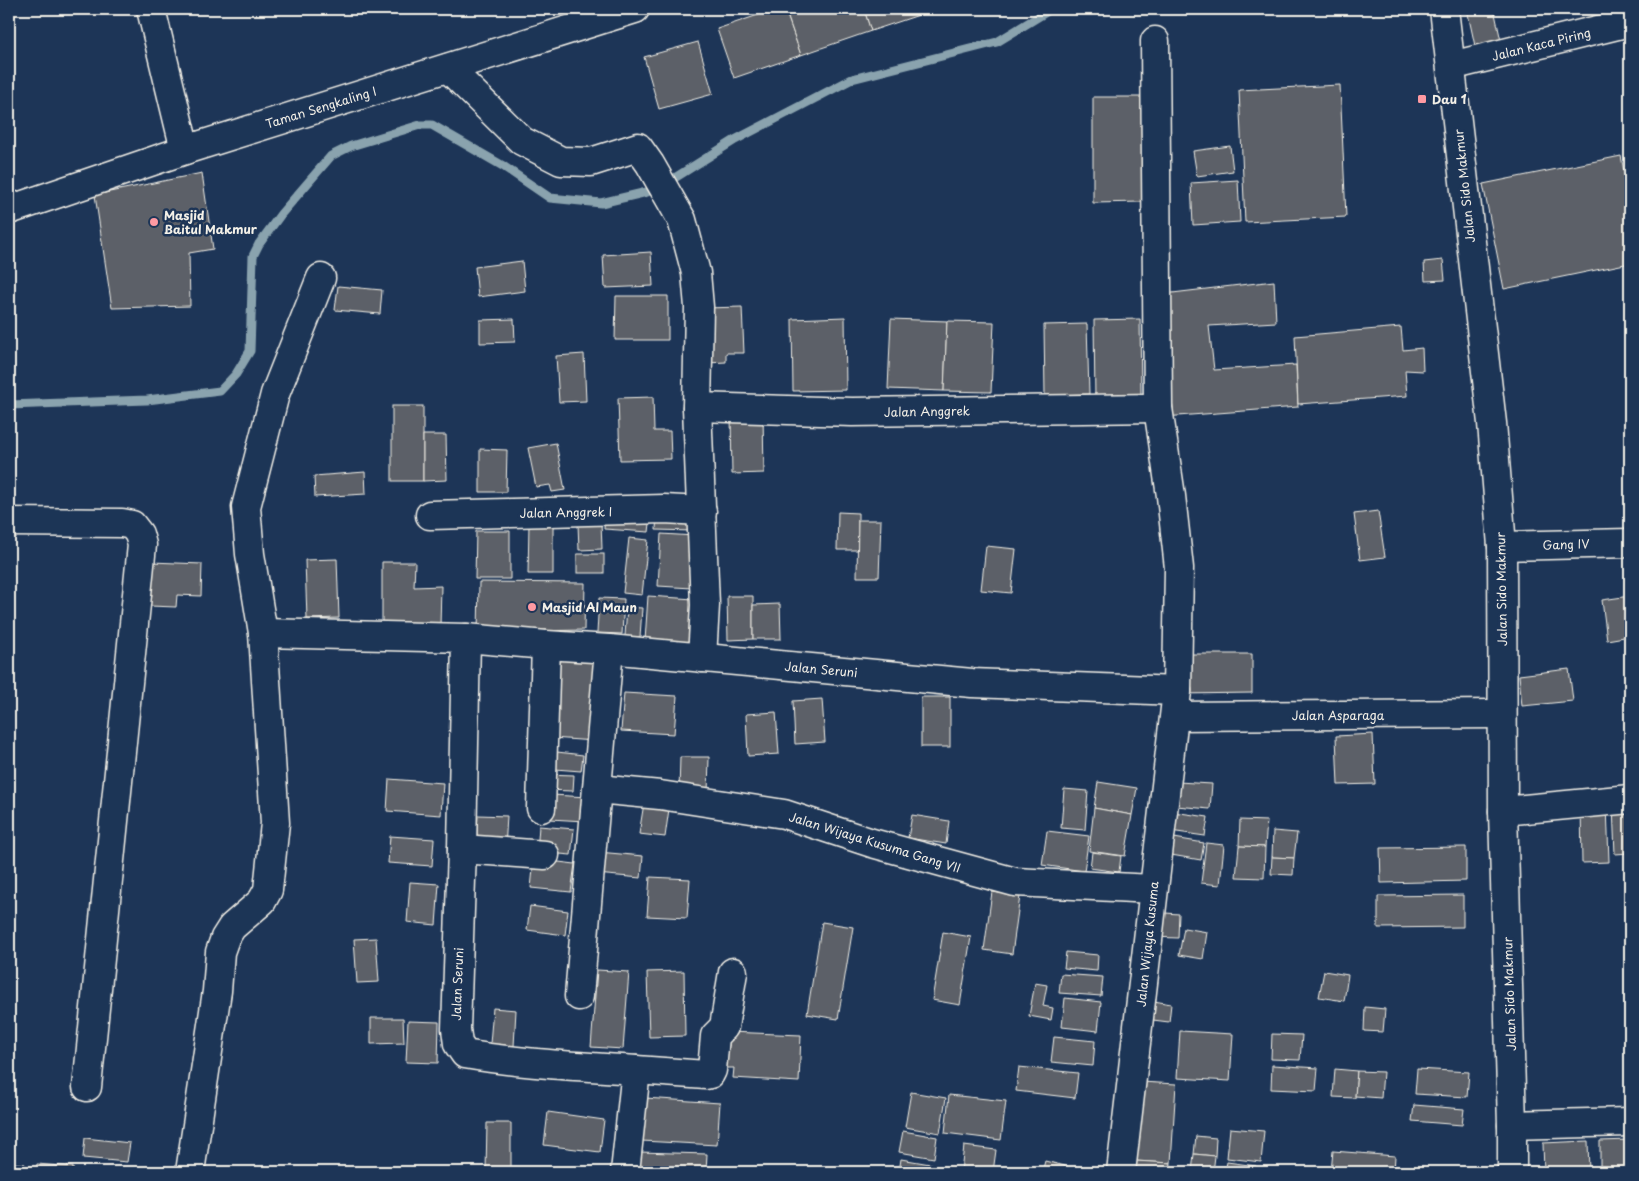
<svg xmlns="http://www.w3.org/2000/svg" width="1639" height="1181" font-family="'Playpen Sans',sans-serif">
	<rect width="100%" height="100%" fill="#1d3557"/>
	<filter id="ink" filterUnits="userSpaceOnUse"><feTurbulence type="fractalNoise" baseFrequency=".02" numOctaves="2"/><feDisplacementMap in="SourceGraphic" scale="10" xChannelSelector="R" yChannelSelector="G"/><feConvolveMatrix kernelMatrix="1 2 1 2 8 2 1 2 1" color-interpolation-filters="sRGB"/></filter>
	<g filter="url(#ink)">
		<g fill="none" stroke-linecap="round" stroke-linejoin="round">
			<!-- stream -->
			<polyline stroke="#8aa3ae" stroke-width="9" points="9,405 147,400 220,391 236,374 250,351 253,256 259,244 281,214 331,156 351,146 420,125 432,125 503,166 550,198 601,203 647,192 673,179 735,140 852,79 997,42 1051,9"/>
		</g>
		<!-- building -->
		<g fill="#5c6167" stroke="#f4f1e8">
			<polygon points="776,9 785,9 801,55 734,78 717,29"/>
			<polygon points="785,9 864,9 871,31 801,55"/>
			<polygon points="864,9 937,9 871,31"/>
			<polygon points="1467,9 1494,9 1501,41 1475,46"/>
			<polygon points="698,42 713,94 659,109 644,57"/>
			<polygon points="1340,85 1346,217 1245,222 1239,90"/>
			<polygon points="1093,97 1142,97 1142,202 1093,203"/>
			<polygon points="1230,146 1233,171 1197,176 1193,151"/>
			<polygon points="1621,156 1630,202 1630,263 1504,289 1483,184"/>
			<polygon points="202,173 213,249 189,253 190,306 112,308 95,195"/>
			<polygon points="1238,180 1240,222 1193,225 1191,183"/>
			<polygon points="651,252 653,286 605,288 603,255"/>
			<polygon points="1443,260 1445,280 1425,281 1424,262"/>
			<polygon points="522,261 525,291 478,297 475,267"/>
			<polygon points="1274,281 1276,322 1209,326 1214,370 1296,365 1298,407 1164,417 1164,294"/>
			<polygon points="338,286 382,290 380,314 335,310"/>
			<polygon points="616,296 668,296 668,340 615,340"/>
			<polygon points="742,307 744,353 726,353 726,362 707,363 705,308"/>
			<polygon points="845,317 846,390 793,391 792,319"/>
			<polygon points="514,319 515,342 480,343 480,320"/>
			<polygon points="891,319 947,321 944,391 888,389"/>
			<polygon points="1140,319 1141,398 1095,399 1094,320"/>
			<polygon points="947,321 994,322 991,392 944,391"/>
			<polygon points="1087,324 1089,394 1045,395 1044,325"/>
			<polygon points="1401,327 1403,350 1422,348 1423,371 1405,370 1407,396 1298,404 1295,336"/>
			<polygon points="584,354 586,401 559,402 556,356"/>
			<polygon points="653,397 654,431 670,431 671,459 620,460 618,398"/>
			<rect x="392" y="406" width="31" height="75"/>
			<polygon points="731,416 763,416 764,473 732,474"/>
			<polygon points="423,435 446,435 447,480 423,481"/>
			<polygon points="556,443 565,490 552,492 550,485 536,487 528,448"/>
			<polygon points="480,449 507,450 506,492 480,492"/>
			<polygon points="365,472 366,494 315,497 314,476"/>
			<polygon points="605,511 651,515 649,532 604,529"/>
			<polygon points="1378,511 1385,557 1360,560 1354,514"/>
			<polygon points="838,512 858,513 858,550 837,550"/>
			<polygon points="657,513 693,514 693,531 656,530"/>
			<polygon points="858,520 881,520 879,577 857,577"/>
			<polygon points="601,522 602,549 579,550 578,524"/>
			<polygon points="529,524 553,524 553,574 528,574"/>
			<polygon points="476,531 510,531 510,579 475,579"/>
			<polygon points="661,534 695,536 692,588 658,586"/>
			<polygon points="629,538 648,540 642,595 623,593"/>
			<polygon points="986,546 1016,549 1011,593 981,590"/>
			<rect x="577" y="554" width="27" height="19"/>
			<polygon points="337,559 339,618 307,619 305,560"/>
			<polygon points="151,562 202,564 201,596 177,595 176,607 150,606"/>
			<polygon points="382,562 415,562 414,587 441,586 440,626 382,626"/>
			<polygon points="479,582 585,583 584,630 478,632"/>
			<polygon points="648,596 694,599 691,644 645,641"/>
			<polygon points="727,596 753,596 753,639 728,640"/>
			<polygon points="1630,596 1630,636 1607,640 1602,600"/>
			<polygon points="599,598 624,599 622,634 597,633"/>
			<polygon points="780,604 781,639 753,639 753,605"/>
			<polygon points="627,607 642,608 640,637 625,636"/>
			<polygon points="558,654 600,657 594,741 552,738"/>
			<polygon points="1179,654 1252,654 1252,693 1179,694"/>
			<polygon points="1569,669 1573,701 1522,706 1519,675"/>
			<polygon points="624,693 677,696 674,734 621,731"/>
			<rect x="921" y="697" width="29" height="50"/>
			<polygon points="822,699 825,742 795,744 793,701"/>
			<polygon points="776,712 779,754 748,756 746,714"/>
			<polygon points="1373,734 1375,784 1338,785 1336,736"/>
			<polygon points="557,752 583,755 581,771 555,769"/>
			<polygon points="680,757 709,757 708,793 679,792"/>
			<polygon points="545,774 574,775 573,791 544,790"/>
			<polygon points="389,779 443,783 441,815 387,811"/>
			<polygon points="1098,782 1137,788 1132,815 1094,808"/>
			<polygon points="1178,782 1212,784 1210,809 1176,806"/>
			<polygon points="1064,789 1088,791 1085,830 1061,828"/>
			<polygon points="552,795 587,797 585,821 550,819"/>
			<polygon points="645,797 670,802 665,837 639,834"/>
			<polygon points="1607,805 1609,862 1582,863 1581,806"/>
			<polygon points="1630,806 1630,853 1615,854 1613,807"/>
			<polygon points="1094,808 1132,815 1125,856 1089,851"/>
			<polygon points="1173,812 1208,817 1205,836 1170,831"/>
			<polygon points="478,815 507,816 505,849 476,848"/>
			<polygon points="912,815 949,821 946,844 908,838"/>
			<polygon points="1240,820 1267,821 1265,847 1239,846"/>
			<polygon points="539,826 574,829 571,855 537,852"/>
			<polygon points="1047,831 1089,836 1084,871 1042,865"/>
			<polygon points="1273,831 1297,833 1294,858 1272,857"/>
			<polygon points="390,836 434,839 432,866 388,863"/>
			<polygon points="1162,836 1204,843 1201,860 1159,853"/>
			<polygon points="1206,843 1224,845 1220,885 1201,883"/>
			<polygon points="1239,846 1265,847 1264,878 1236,877"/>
			<polygon points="1466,847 1466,881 1381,883 1380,848"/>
			<polygon points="598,852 643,856 641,878 596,874"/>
			<polygon points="1092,852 1121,856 1119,872 1090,868"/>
			<polygon points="1272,857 1294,858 1293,875 1271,874"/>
			<polygon points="534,859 575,864 571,892 531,888"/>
			<polygon points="650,877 690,879 687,918 647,916"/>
			<polygon points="410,882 439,884 436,925 407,922"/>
			<polygon points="992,892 1020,896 1012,954 984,950"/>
			<polygon points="1463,895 1463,927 1378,928 1378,896"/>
			<polygon points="530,906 568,911 565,935 527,930"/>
			<polygon points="1152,912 1179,914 1178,938 1151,937"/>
			<polygon points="822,922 853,927 838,1019 807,1014"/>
			<polygon points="1184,928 1207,932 1203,959 1179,955"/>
			<polygon points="943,932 971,937 960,1005 932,1000"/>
			<polygon points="376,938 379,982 357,983 354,939"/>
			<polygon points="1066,952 1098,955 1097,971 1064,968"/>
			<polygon points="597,970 629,972 623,1049 591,1047"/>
			<polygon points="684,971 685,1036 649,1037 647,972"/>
			<polygon points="1324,971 1348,975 1344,1001 1319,997"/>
			<polygon points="1061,974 1103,977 1101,996 1059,993"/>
			<polygon points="1035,983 1047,985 1043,1006 1053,1008 1051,1020 1029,1016"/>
			<polygon points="1065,998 1101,1002 1098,1031 1062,1027"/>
			<polygon points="1148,1000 1171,1004 1169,1022 1145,1019"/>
			<polygon points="1365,1007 1385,1009 1383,1032 1364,1031"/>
			<polygon points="493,1008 516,1010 514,1046 490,1044"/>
			<polygon points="371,1018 403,1018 404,1043 371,1044"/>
			<polygon points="408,1021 439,1022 438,1063 406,1062"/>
			<polygon points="1180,1031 1233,1034 1230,1081 1177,1078"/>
			<polygon points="729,1032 801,1035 799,1082 733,1078 734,1068 719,1068 720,1045 729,1046"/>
			<polygon points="1272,1034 1302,1035 1300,1060 1271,1059"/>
			<polygon points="1054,1037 1095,1041 1093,1066 1051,1062"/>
			<polygon points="1272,1065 1318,1068 1316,1091 1271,1089"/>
			<polygon points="1019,1067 1078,1073 1075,1098 1016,1091"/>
			<polygon points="1335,1069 1357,1071 1355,1098 1333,1097"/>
			<polygon points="1417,1069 1469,1072 1467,1097 1415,1094"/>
			<polygon points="1357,1071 1383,1072 1381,1098 1355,1096"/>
			<polygon points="1141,1082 1176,1084 1171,1163 1135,1161"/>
			<polygon points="911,1092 946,1098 940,1133 905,1127"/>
			<polygon points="949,1095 1006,1101 1001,1140 945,1133"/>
			<polygon points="645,1098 720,1103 717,1145 642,1141"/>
			<polygon points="1414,1105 1464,1109 1462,1125 1412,1121"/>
			<polygon points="548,1112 604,1120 600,1152 544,1145"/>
			<polygon points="487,1123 511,1123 511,1171 486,1171"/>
			<polygon points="1230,1128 1264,1131 1261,1162 1227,1158"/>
			<polygon points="903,1131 937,1137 934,1158 899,1152"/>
			<polygon points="1196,1136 1216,1138 1215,1156 1194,1154"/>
			<polygon points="85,1138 130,1143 127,1162 83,1158"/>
			<polygon points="1630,1140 1630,1172 1600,1172 1600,1141"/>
			<polygon points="1588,1141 1589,1172 1544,1172 1543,1143"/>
			<polygon points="964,1146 996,1150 993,1172 961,1171"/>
			<polygon points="1333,1151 1395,1156 1394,1172 1331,1172"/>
			<polygon points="639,1152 707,1154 706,1172 638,1172"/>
			<polygon points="1194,1154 1215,1156 1213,1172 1192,1172"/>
			<polygon points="901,1159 936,1165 934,1172 899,1172"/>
			<polygon points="1045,1161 1065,1166 1064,1172 1042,1172"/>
			<polygon points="1135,1161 1171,1163 1170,1172 1134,1172"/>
			<polygon points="1227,1162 1256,1166 1255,1172 1225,1172"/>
			<polygon points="9,1163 25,1164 24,1172 9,1172"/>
			<polygon points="37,1164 73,1167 73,1172 36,1172"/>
		</g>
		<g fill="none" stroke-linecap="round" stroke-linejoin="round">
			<defs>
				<g id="street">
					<polyline points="151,9 185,150"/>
					<polyline points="1451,66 1630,22"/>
					<polyline points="448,68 522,141 561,161 591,162 638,147 650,164 682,220 696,273 699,307 697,407 705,605 702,658"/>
					<polyline points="9,210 185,150 635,9"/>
					<polyline points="697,407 852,412 1158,408"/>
					<polyline points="430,515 664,509 702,511"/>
					<polyline points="9,522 122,523 132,525 139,534 142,545 87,1087"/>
					<polyline points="1502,546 1630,543"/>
					<polyline points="263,633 466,638 546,645 609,649 972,683 1177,691"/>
					<path d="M466,638L462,849L456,1029L458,1044L465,1054C522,1064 579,1066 636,1070L625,1172"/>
					<polyline points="1175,716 1502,714"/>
					<polyline points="597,789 660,795 784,814 872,843 1015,882 1153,889"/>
					<polyline points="541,808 546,645"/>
					<polyline points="1503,811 1630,799"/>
					<polyline points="462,849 545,855"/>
					<polyline points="579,996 609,649"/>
					<polyline points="636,1070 706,1075 710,1074 712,1070 715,1036 724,1027 733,972"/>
					<polyline points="1512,1125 1630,1122"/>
					<polyline points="190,1172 217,991 220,952 225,938 232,927 262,901 268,890 275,823 263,633 250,554 246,507 275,394 321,278"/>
					<polyline points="1121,1172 1177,691 1179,568 1171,496 1158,408 1155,41"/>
				</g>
				<polyline id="secondary" points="1444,9 1492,423 1502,546 1503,811 1512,1125 1512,1172"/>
			</defs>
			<!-- street casing -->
			<use href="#street" stroke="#f4f1e8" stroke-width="31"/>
			<!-- secondary casing -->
			<use href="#secondary" stroke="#f4f1e8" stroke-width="31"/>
			<!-- street -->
			<use href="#street" stroke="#1d3557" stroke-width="28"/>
			<!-- secondary -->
			<use href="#secondary" stroke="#1d3557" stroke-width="28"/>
		</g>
	</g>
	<!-- markers -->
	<g fill="#ff9aa2" stroke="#1d3557" stroke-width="2">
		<rect x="1417" y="94" width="10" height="10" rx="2.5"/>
		<circle cx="154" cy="222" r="5"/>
		<circle cx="532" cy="607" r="5"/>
	</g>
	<g text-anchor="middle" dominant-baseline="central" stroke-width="5" stroke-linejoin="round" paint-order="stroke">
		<!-- street labels -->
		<g font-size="12" fill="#f4f1e8" stroke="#1d3557">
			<text transform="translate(1541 44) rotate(-14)">Jalan Kaca Piring</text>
			<text transform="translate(321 107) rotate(-17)">Taman Sengkaling I</text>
			<text transform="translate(1464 186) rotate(-96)">Jalan Sido Makmur</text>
			<text transform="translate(927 411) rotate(-1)">Jalan Anggrek</text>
			<text transform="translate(566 512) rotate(-1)">Jalan Anggrek I</text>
			<text transform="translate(1566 544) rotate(-2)">Gang IV</text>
			<text transform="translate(1501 589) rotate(-91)">Jalan Sido Makmur</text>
			<text transform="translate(821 669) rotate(5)">Jalan Seruni</text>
			<text x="1338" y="715">Jalan Asparaga</text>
			<text transform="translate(875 842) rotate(17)">Jalan Wijaya Kusuma Gang VII</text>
			<text transform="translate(1147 944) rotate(-84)">Jalan Wijaya Kusuma</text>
			<text transform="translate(457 984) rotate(-88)">Jalan Seruni</text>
			<text transform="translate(1509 994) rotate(-92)">Jalan Sido Makmur</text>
		</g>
		<!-- poi labels -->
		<g font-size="12" font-weight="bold" fill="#f4f1e8" stroke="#1d3557" text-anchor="start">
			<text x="1432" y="99">Dau 1</text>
			<text x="164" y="215">Masjid<tspan x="164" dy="14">Baitul Makmur</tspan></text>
			<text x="542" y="607">Masjid Al Maun</text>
		</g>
	</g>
	<!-- margin -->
	<rect width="1639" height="1181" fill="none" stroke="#1d3557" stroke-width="30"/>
	<rect x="15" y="15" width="1609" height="1151" fill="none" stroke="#f4f1e8" stroke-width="2" filter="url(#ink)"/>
</svg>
